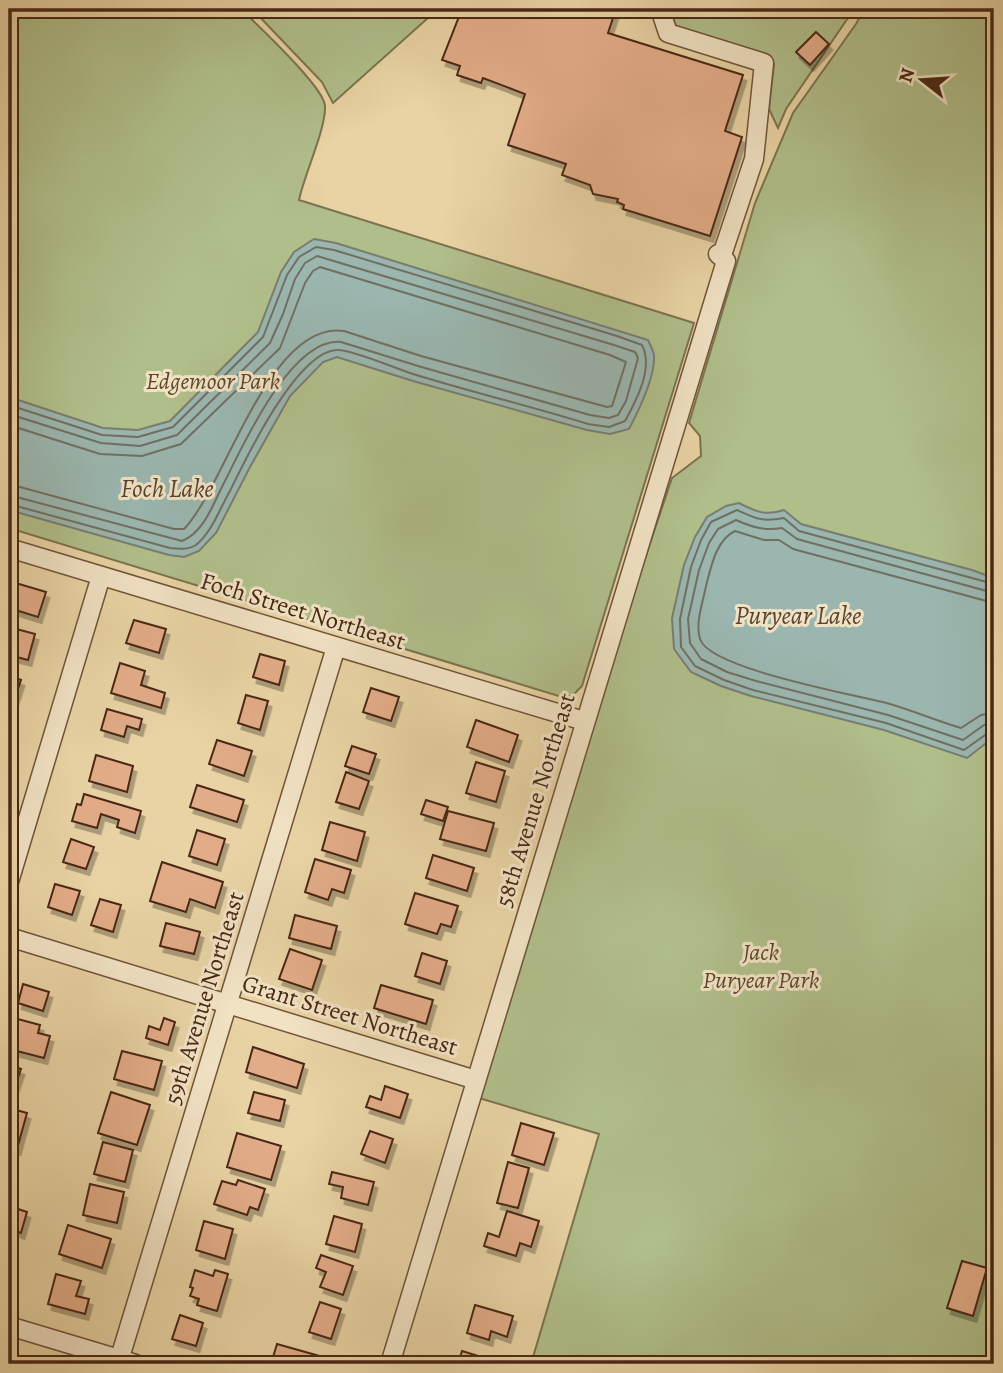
<svg xmlns="http://www.w3.org/2000/svg" width="1003" height="1373" font-family="Alegreya,serif">
	<defs>
		<filter id="shadow"><feDropShadow dx="3.5" dy="6" stdDeviation="0" flood-color="#0004"/></filter>
	</defs>
	<rect width="100%" height="100%" fill="#e9d3a4"/>
	<filter id="stains"><feTurbulence type="fractalNoise" baseFrequency=".00286" numOctaves="4"/><feColorMatrix values="0 0 0 0 .2 0 0 0 0 .09 0 0 0 0 .02 0 0 0 .5 -.17"/></filter>
	<radialGradient id="worn" r=".72"><stop offset=".6" stop-color="#630" stop-opacity="0"/><stop offset="1" stop-color="#630" stop-opacity=".3"/></radialGradient>
	<!-- green -->
	<g fill="#b0be8a" stroke="#7c734f" stroke-width="2">
		<path d="M9,9H241C258,26 324,87 325,106C326,129 304,175 299,200L694,323L582,686L572,696L562,697L9,528Z"/>
		<polygon points="257,9 438,9 333,103 322,82 253,10"/>
		<polygon points="670,9 854,9 786,109 778,128 769,109 774,64 767,54 676,26"/>
		<polygon points="864,9 994,9 994,1364 531,1364 599,1134 479,1098 611,660 672,478 701,456 700,436 689,423 755,203 793,113 856,24"/>
	</g>
	<!-- water -->
	<g fill="#9ab6af" stroke="#797d71" stroke-width="2">
		<path d="M314,239L336,243L648,340C650,345 654,351 654,356C655,378 639,410 629,429L610,434L587,430L413,381L337,357L323,362L290,396L250,467L216,533L199,551L184,557L169,555L9,510V397L103,428L138,430L170,421L258,332L281,272L294,252Z"/>
		<path d="M739,503C756,512 766,516 784,510L801,524L972,570L994,578V737L967,758L884,730L751,696L721,686L691,672L674,649L672,618L684,565L695,537L707,517L726,506Z"/>
	</g>
	<g fill="none" stroke-linecap="round" stroke-linejoin="round">
		<!-- shore -->
		<g stroke="#716f62" stroke-width="2">
			<path d="M9,405L102,435L138,437L173,427L263,337L287,275L299,257L316,247L334,250L617,336L642,345C654,368 636,401 625,421L609,427L588,424C530,406 471,392 413,374C397,369 351,349 337,350C297,351 246,458 230,491C220,508 212,532 196,545C188,550 179,549 170,548L9,504"/>
			<path d="M9,414L101,443L140,446L177,435L270,343L283,314L295,279L305,263L317,256L614,345L635,352L638,358L626,401L618,415L609,418L590,415L418,366L341,342C292,337 244,443 225,481C214,501 205,532 182,541L9,495"/>
			<path d="M9,425L100,454L142,456L181,444L280,348L305,283L313,271L320,267L610,355L626,362L612,406L607,407L421,356L344,331C269,320 225,487 184,529H174L9,484"/>
			<path d="M994,584L799,531L784,518C762,522 757,519 737,510L711,522L701,540L691,567L680,619L681,647L695,666L724,680L753,690L886,723L964,750L988,733L994,732"/>
			<path d="M994,593L797,539L782,528C764,531 752,527 736,520L718,529L709,543L699,570L688,619L690,643L701,659L727,672L756,681L888,715L963,740L984,725L994,723"/>
			<path d="M994,603L793,549L779,540H764L735,531C716,540 711,567 706,586C703,602 695,623 700,639C709,669 857,695 890,704C914,711 937,721 961,728L981,715L994,713"/>
		</g>
	</g>
	<!-- building -->
	<g fill="#e3ac88" stroke="#482814" stroke-width="2" filter="url(#shadow)">
		<polygon points="462,9 616,9 608,33 743,75 725,131 742,137 710,236 623,209 624,205 617,202 618,199 593,194 590,185 562,175 566,164 508,145 525,94 483,78 481,83 457,75 460,66 442,60"/>
		<polygon points="816,32 829,44 810,65 796,52"/>
		<polygon points="9,581 46,592 38,617 9,608"/>
		<polygon points="134,620 166,629 159,653 126,643"/>
		<polygon points="9,627 35,634 28,660 9,655"/>
		<polygon points="260,654 285,661 279,685 253,677"/>
		<polygon points="120,663 145,671 141,685 165,693 161,708 111,693"/>
		<polygon points="9,676 21,680 14,701 9,699"/>
		<polygon points="371,688 399,697 391,721 363,712"/>
		<polygon points="246,695 268,701 260,730 238,723"/>
		<polygon points="107,709 142,719 139,730 127,726 124,737 101,730"/>
		<polygon points="476,720 518,735 509,762 467,747"/>
		<polygon points="217,740 252,751 244,776 209,764"/>
		<polygon points="352,746 376,754 369,774 345,766"/>
		<polygon points="96,755 133,766 127,792 89,781"/>
		<polygon points="476,762 505,771 496,802 466,793"/>
		<polygon points="346,772 369,781 359,809 336,802"/>
		<polygon points="197,785 244,800 237,822 190,807"/>
		<polygon points="84,794 141,811 135,833 117,827 119,820 101,814 97,828 72,821 77,804 81,805"/>
		<polygon points="426,800 448,807 443,821 421,814"/>
		<polygon points="448,811 494,823 486,851 440,839"/>
		<polygon points="330,822 365,832 357,861 322,850"/>
		<polygon points="197,830 225,839 217,865 189,856"/>
		<polygon points="71,839 94,847 86,869 63,862"/>
		<polygon points="433,855 474,868 467,891 426,878"/>
		<polygon points="315,859 351,870 344,893 332,889 328,900 305,892"/>
		<polygon points="162,862 223,882 215,908 190,899 186,912 150,901"/>
		<polygon points="55,884 80,891 72,915 48,907"/>
		<polygon points="415,893 458,906 451,927 441,924 437,934 405,924"/>
		<polygon points="100,899 121,905 113,932 91,925"/>
		<polygon points="295,915 337,926 331,949 289,938"/>
		<polygon points="166,923 200,932 194,954 160,946"/>
		<polygon points="290,949 322,960 312,990 279,979"/>
		<polygon points="422,953 447,961 440,984 415,976"/>
		<polygon points="23,984 49,992 43,1011 18,1003"/>
		<polygon points="381,985 433,1000 426,1024 374,1008"/>
		<polygon points="14,1018 40,1025 38,1033 50,1036 44,1058 9,1049"/>
		<polygon points="164,1018 175,1022 168,1045 146,1038 149,1026 160,1030"/>
		<polygon points="253,1047 304,1064 297,1088 246,1072"/>
		<polygon points="122,1051 162,1061 154,1090 114,1079"/>
		<polygon points="9,1065 21,1069 13,1092 9,1090"/>
		<polygon points="385,1086 408,1094 400,1118 366,1107 370,1096 381,1100"/>
		<polygon points="111,1092 150,1105 137,1145 98,1133"/>
		<polygon points="254,1092 285,1100 280,1121 248,1113"/>
		<polygon points="9,1108 27,1113 17,1149 9,1147"/>
		<polygon points="521,1123 554,1133 544,1165 512,1155"/>
		<polygon points="370,1131 393,1139 385,1163 361,1154"/>
		<polygon points="237,1133 281,1146 271,1180 227,1167"/>
		<polygon points="103,1142 133,1150 125,1182 94,1174"/>
		<polygon points="508,1162 529,1168 518,1208 497,1203"/>
		<polygon points="332,1172 374,1182 368,1205 341,1198 343,1187 329,1184"/>
		<polygon points="238,1180 265,1189 258,1210 250,1207 247,1215 214,1204 222,1181 236,1185"/>
		<polygon points="90,1184 124,1192 117,1223 83,1215"/>
		<polygon points="9,1206 27,1212 21,1233 9,1228"/>
		<polygon points="507,1211 539,1221 531,1247 520,1243 516,1256 484,1246 488,1233 499,1237"/>
		<polygon points="334,1216 362,1224 355,1252 326,1244"/>
		<polygon points="204,1221 233,1229 225,1259 196,1250"/>
		<polygon points="68,1225 111,1239 102,1268 59,1254"/>
		<polygon points="321,1255 353,1266 343,1295 320,1287 326,1272 316,1268"/>
		<polygon points="962,1261 987,1268 973,1316 947,1308"/>
		<polygon points="195,1270 213,1276 215,1270 228,1274 217,1311 197,1305 199,1299 190,1296 193,1288 190,1287"/>
		<polygon points="56,1274 81,1281 76,1296 89,1299 85,1314 48,1304"/>
		<polygon points="320,1302 341,1309 331,1339 309,1332"/>
		<polygon points="475,1305 513,1316 507,1337 491,1331 489,1340 467,1333"/>
		<polygon points="180,1315 203,1323 196,1346 172,1339"/>
		<polygon points="277,1344 330,1359 328,1364 271,1364"/>
		<polygon points="462,1351 498,1362 497,1364 458,1364"/>
	</g>
	<g fill="none" stroke-linecap="round" stroke-linejoin="round">
		<defs>
			<g id="minor">
				<polyline points="660,9 668,33 764,63 754,159 722,255"/>
				<polyline points="9,548 584,721"/>
				<polyline points="9,882 101,576"/>
				<polyline points="9,937 476,1080"/>
				<polyline points="9,1326 136,1364"/>
				<polyline points="118,1364 336,647"/>
				<polyline points="390,1364 715,297 726,261 718,254"/>
			</g>
		</defs>
		<!-- minor casing -->
		<use href="#minor" stroke="#705338" stroke-width="21"/>
		<!-- minor -->
		<use href="#minor" stroke="#f1e2c4" stroke-width="18"/>
	</g>
	<g text-anchor="middle" dominant-baseline="central" stroke-width="6" stroke-linejoin="round" paint-order="stroke">
		<!-- park labels -->
		<g font-size="24" font-style="italic" fill="#5d462c" stroke="#f1e2c4">
			<text x="213" y="381">Edgemoor Park</text>
			<text x="761" y="952">Jack<tspan x="761" dy="28">Puryear Park</tspan></text>
		</g>
		<!-- street labels -->
		<g font-size="24" fill="#482814" stroke="#f1e2c4">
			<text transform="translate(303 611) rotate(17)">Foch Street Northeast</text>
			<text transform="translate(535 800) rotate(-73)">58th Avenue Northeast</text>
			<text transform="translate(204 998) rotate(-73)">59th Avenue Northeast</text>
			<text transform="translate(350 1015) rotate(17)">Grant Street Northeast</text>
		</g>
		<!-- water labels -->
		<g font-size="26" font-style="italic" fill="#584433" stroke="#f1e2c4">
			<text x="167" y="488">Foch Lake</text>
			<text x="798" y="615">Puryear Lake</text>
		</g>
	</g>
	<!-- margin -->
	<rect width="1003" height="1373" fill="none" stroke="#e9d3a4" stroke-width="35"/>
	<rect x="10" y="10" width="982" height="1352" fill="none" stroke="#482814" stroke-width="3.5"/>
	<rect x="18" y="18" width="968" height="1338" fill="none" stroke="#482814" stroke-width="2"/>
	<!-- north arrow -->
	<g transform="translate(922 80) rotate(287)" stroke="#f1e2c4" stroke-width="5" paint-order="stroke">
	<path d="M0-5L12 26L0 18L-12 26Z" fill="#482814"/>
	<text y="-10" font-size="19" font-weight="bold" text-anchor="middle" fill="#482814">N</text>
	</g>
	<rect width="100%" height="100%" filter="url(#stains)"/>
	<rect width="100%" height="100%" fill="url(#worn)"/>
</svg>
